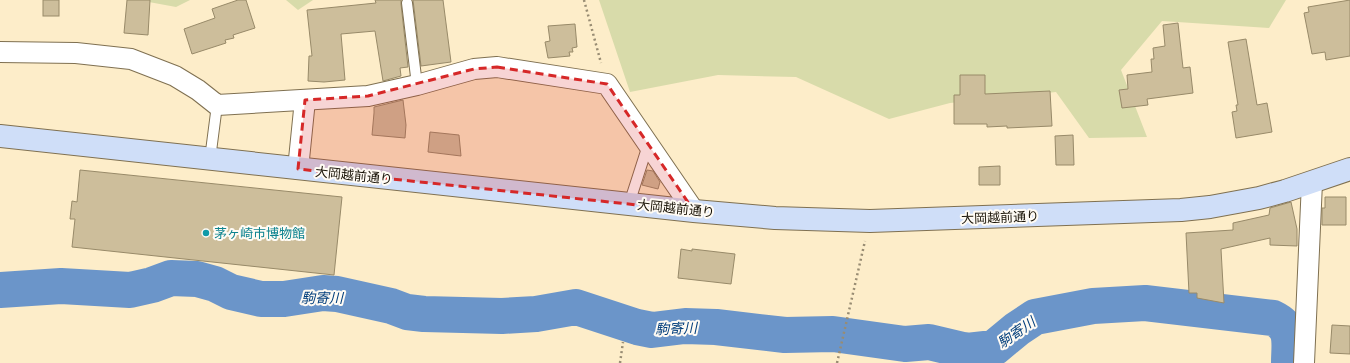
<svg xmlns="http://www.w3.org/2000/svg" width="1350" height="363" font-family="'Noto Sans','Noto Sans JP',sans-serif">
	<rect width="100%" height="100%" fill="#fdedc9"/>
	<!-- green -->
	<g fill="#d8dbaa">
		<polygon points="138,0 190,0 176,7"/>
		<polygon points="286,0 313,0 298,10"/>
		<polygon points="599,0 1286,0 1269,28 1162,21 1121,70 1147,137 1089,138 1056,92 950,103 889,119 796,77 718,75 630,92"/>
	</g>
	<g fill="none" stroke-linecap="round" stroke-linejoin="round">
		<!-- river -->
		<path stroke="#6b95c9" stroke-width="36" d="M0,290L61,286L130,290L152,285L171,278L197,279L215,284L231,292L261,299H284L323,293L337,294L391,306L407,312L424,314L502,316L536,314L576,307L637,327L652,330L685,326L716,327L785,335L833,334L905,344L929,342L967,351L994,348L1017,329L1035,317L1093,306L1145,303L1273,318C1294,328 1289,343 1289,363"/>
	</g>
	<!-- building -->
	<g fill="#cdbe9b" stroke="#988a69">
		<rect x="43" y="0" width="16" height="16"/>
		<polygon points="127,0 150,0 148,35 124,33"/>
		<polygon points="238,0 246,0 255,28 233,35 234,38 225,40 226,43 192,54 184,29 215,18 212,9"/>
		<polygon points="375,0 401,0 401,4 408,67 400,68 401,76 383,81 375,31 341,34 345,80 324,82 308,81 309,56 312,56 307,10 376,3"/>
		<polygon points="413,0 443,0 451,62 421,66"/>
		<polygon points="1350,0 1350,56 1326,60 1325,52 1312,54 1304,13 1309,12 1308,7"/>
		<polygon points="1178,23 1183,68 1190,67 1193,93 1147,99 1148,105 1122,108 1119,90 1128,89 1127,75 1152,72 1151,59 1154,59 1153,48 1165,46 1163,25"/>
		<polygon points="575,24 577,47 572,48 573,52 569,52 570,56 548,58 545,42 550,41 548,26"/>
		<polygon points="1246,39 1257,105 1267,103 1272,132 1236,138 1232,112 1237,111 1236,105 1238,105 1228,42"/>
		<polygon points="960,75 985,75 985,94 1050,91 1052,126 1007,128 1007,126 987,127 987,124 954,124 954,95 960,95"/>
		<polygon points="403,100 406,125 405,138 372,135 374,113 374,107"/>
		<polygon points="430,132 459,135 461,156 428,152"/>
		<polygon points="1073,135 1074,165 1056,165 1055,136"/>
		<polygon points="1000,166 1000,185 979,185 979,167"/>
		<polygon points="80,170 342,197 334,275 72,247 75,219 70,219 72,201 77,202"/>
		<polygon points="647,170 653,171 660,182 658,189 642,185"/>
		<polygon points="1325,197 1346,197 1346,225 1322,225 1322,208 1325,208"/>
		<polygon points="1291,202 1297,229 1297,246 1270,245 1270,238 1221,249 1224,303 1197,298 1197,293 1189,293 1186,233 1233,230 1233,223 1269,215 1270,208"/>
		<polygon points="681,249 692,251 692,249 735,254 731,284 678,278"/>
		<polygon points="1332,325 1350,326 1350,354 1330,353"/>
	</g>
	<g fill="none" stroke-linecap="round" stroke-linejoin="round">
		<defs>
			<g id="lane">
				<polyline points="407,3 417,85"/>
				<polyline points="210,159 217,105"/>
				<polyline points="629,204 648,145"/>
			</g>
			<g id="street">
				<polyline points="0,52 76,53 131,59 175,76 198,90 217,105 368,96 417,85 474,69 497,67 607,84 694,211"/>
				<polyline points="298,169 305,100"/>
				<polyline points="1304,363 1312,182"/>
			</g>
			<polyline id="secondary" points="0,136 694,211 775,218 870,221 1181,210 1210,207 1259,198 1285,191 1350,169"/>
		</defs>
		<!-- lane casing -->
		<use href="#lane" stroke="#7f7051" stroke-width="12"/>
		<!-- street casing -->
		<use href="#street" stroke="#7f7051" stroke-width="22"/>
		<!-- secondary casing -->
		<use href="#secondary" stroke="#7f7051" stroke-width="24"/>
		<!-- path -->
		<g stroke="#988c73" stroke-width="2.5" stroke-dasharray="2 3" stroke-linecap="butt">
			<polyline points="584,0 601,63"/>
			<polyline points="620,363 623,342"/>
			<polyline points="837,363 865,241"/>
		</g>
		<!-- lane -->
		<use href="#lane" stroke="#fff" stroke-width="10"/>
		<!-- street -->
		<use href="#street" stroke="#fff" stroke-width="20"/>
		<!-- secondary -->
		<use href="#secondary" stroke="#cfdef8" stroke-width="22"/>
	</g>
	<!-- marked area -->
	<path fill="#d62828" fill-opacity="0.2" stroke="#d62828" stroke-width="3" stroke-dasharray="8 5" stroke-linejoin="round" d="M497,67L607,84L694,211L298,169L305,100L368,96L474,69Z"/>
	<!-- markers -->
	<circle fill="#0f9aa8" stroke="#fffbf4" stroke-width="1.5" cx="206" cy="233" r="4"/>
	<g text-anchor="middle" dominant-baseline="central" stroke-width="4" stroke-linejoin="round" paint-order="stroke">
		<!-- street labels -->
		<g font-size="13" fill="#191307" stroke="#fffbf4">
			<text transform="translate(354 175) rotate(6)">大岡越前通り</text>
			<text transform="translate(676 208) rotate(6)">大岡越前通り</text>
			<text transform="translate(1000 217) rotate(-2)">大岡越前通り</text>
		</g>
		<!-- culture labels -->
		<g font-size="13" fill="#0d838f" stroke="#fffbf4" text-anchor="start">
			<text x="214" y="233">茅ヶ崎市博物館</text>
		</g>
		<!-- water labels -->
		<g font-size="14" font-style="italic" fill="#003d7b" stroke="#fffbf4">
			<text x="322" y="297">駒寄川</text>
			<text transform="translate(676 328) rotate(-2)">駒寄川</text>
			<text transform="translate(1016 332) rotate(-35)">駒寄川</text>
		</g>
	</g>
</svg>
